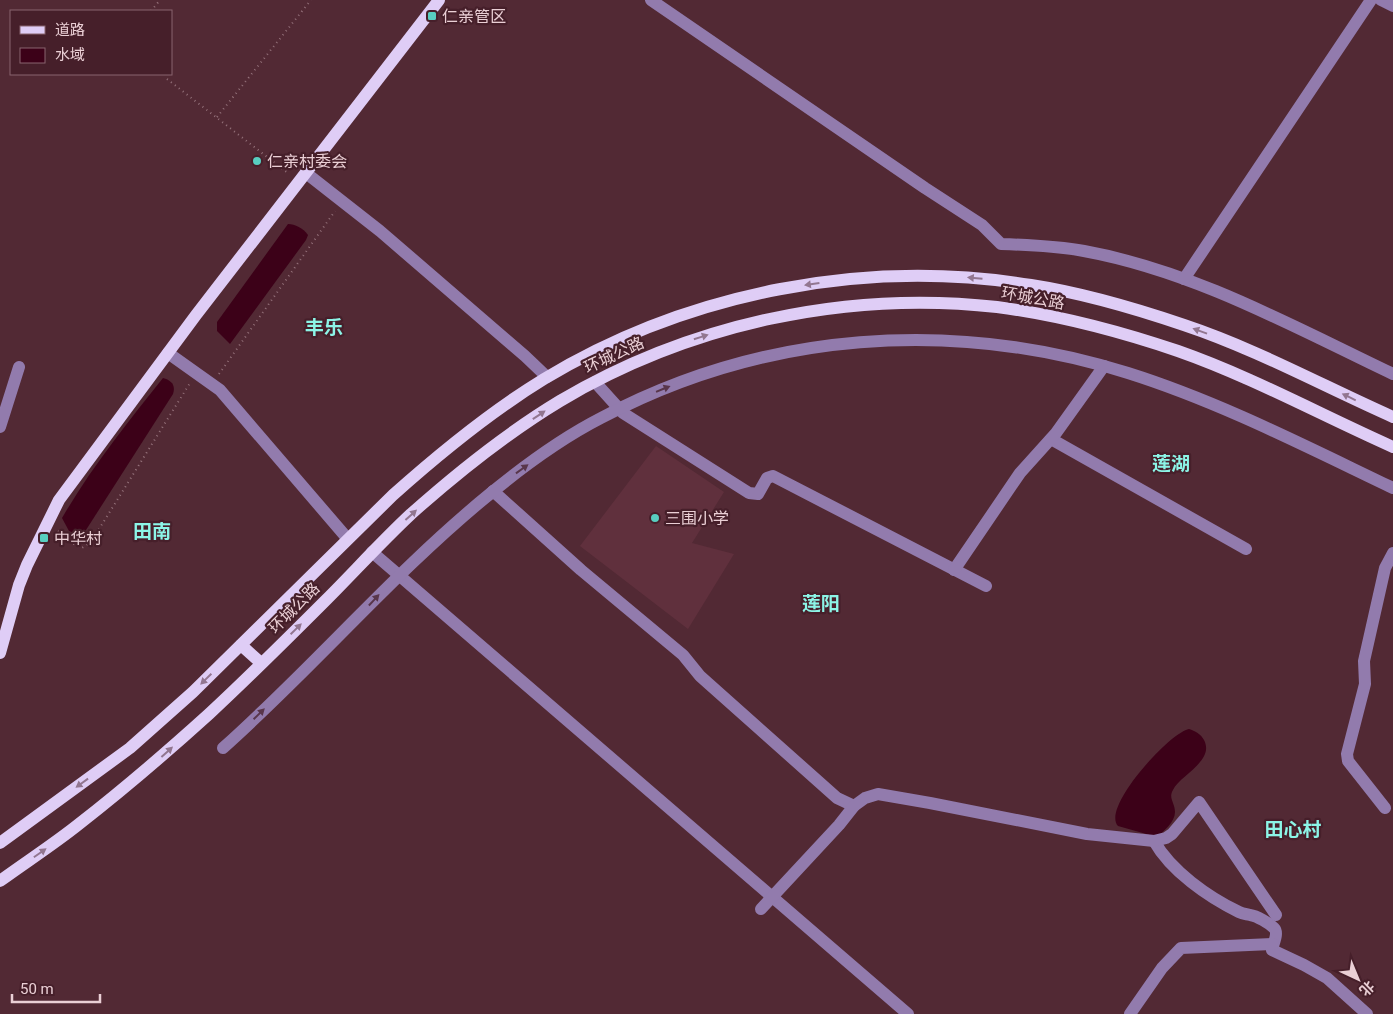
<svg xmlns="http://www.w3.org/2000/svg" width="1393" height="1014" font-family="Roboto,'Noto Sans SC',sans-serif">
	<rect width="100%" height="100%" fill="#522934"/>
	<!-- built -->
	<polygon fill="#60303d" points="656,446 724,492 692,543 734,554 688,629 580,546"/>
	<!-- water -->
	<g fill="#3c0118">
		<path d="M288,224C295,224 303,228 308,235L306,240L230,344L217,331V322Z"/>
		<path d="M163,378C171,380 176,385 173,394L86,530L79,535L69,531L62,518C91,468 127,423 163,378Z"/>
		<path d="M1189,729C1195,731 1201,734 1204,740C1215,761 1180,775 1173,790C1168,798 1175,803 1175,812C1175,822 1164,831 1157,837L1118,826C1101,808 1169,733 1189,729Z"/>
	</g>
	<g fill="none" stroke-linecap="round" stroke-linejoin="round">
		<!-- path -->
		<g stroke="#94717a" stroke-width="2" stroke-dasharray="1 4" stroke-linecap="butt">
			<polyline points="151,11 160,0"/>
			<polyline points="167,79 289,174"/>
			<polyline points="217,117 311,0"/>
			<polyline points="219,374 335,211"/>
			<polyline points="58,531 74,544 82,548 91,542 190,383"/>
		</g>
		<!-- minor -->
		<g stroke="#927bad" stroke-width="12">
			<path d="M651,0L925,188L982,225L1001,244C1029,245 1057,246 1084,251C1194,271 1294,327 1393,374"/>
			<polyline points="1381,0 1393,6"/>
			<polyline points="306,173 380,231 525,356 547,377"/>
			<polyline points="1184,279 1371,0"/>
			<polyline points="168,353 220,390 347,538"/>
			<polyline points="595,382 623,413 749,493 758,494 767,478 773,476 986,586"/>
			<polyline points="0,427 19,367"/>
			<polyline points="1051,439 1246,549"/>
			<polyline points="493,491 581,570 683,655 700,676 837,798 854,806"/>
			<polyline points="372,552 908,1014"/>
			<polyline points="954,570 1020,473 1056,433 1104,366"/>
			<path d="M223,748C315,666 395,571 491,493C525,465 562,438 601,418C765,331 952,318 1128,373C1220,402 1307,447 1393,488"/>
			<polyline points="1385,808 1348,761 1347,754 1365,684 1364,661 1385,568 1393,553"/>
			<path d="M1154,841C1171,871 1208,897 1239,912C1243,914 1246,914 1250,915C1257,916 1269,923 1274,928C1279,933 1273,944 1272,950L1304,965L1327,978L1367,1014"/>
			<polyline points="761,909 839,825 854,806 865,798 878,794 930,803 1087,834 1154,841 1166,838 1172,834 1199,802 1276,915"/>
			<polyline points="1130,1014 1162,968 1181,948 1273,944"/>
		</g>
		<!-- major -->
		<g stroke="#dfcdf6" stroke-width="12">
			<polyline points="241,645 261,663"/>
			<polyline points="0,653 19,585 27,565 59,500 196,315 439,0"/>
			<path d="M0,843L130,748L193,692L393,495C440,453 490,412 544,379C688,292 865,258 1031,285C1083,293 1134,308 1184,325C1256,349 1323,386 1393,417"/>
			<path d="M0,881C26,862 54,844 79,824C124,789 167,752 209,714C249,677 287,639 326,600C354,572 381,542 411,514C457,473 507,433 560,401C690,324 846,290 997,307C1058,315 1119,331 1178,351C1252,377 1321,415 1393,447"/>
		</g>
	</g>
	<!-- one-way arrows -->
	<defs><path id="oneway-solid" d="M-6-.8H1V-3.2L6.5 0L1 3.2V.8H-6Z" transform="scale(1.25)"/></defs>
	<g fill="#927690">
		<use href="#oneway-solid" transform="translate(975 278) rotate(-175)"/>
		<use href="#oneway-solid" transform="translate(812 284) rotate(172)"/>
		<use href="#oneway-solid" transform="translate(1200 331) rotate(-160)"/>
		<use href="#oneway-solid" transform="translate(701 337) rotate(-18)"/>
		<use href="#oneway-solid" transform="translate(1349 397) rotate(-154)"/>
		<use href="#oneway-solid" transform="translate(539 415) rotate(-34)"/>
		<use href="#oneway-solid" transform="translate(411 515) rotate(-42)"/>
		<use href="#oneway-solid" transform="translate(296 629) rotate(-44)"/>
		<use href="#oneway-solid" transform="translate(206 679) rotate(136)"/>
		<use href="#oneway-solid" transform="translate(167 752) rotate(-42)"/>
		<use href="#oneway-solid" transform="translate(82 783) rotate(144)"/>
		<use href="#oneway-solid" transform="translate(40 853) rotate(-35)"/>
	</g>
	<g fill="#59364b">
		<use href="#oneway-solid" transform="translate(663 389) rotate(-22)"/>
		<use href="#oneway-solid" transform="translate(522 469) rotate(-36)"/>
		<use href="#oneway-solid" transform="translate(374 600) rotate(-47)"/>
		<use href="#oneway-solid" transform="translate(259 714) rotate(-44)"/>
	</g>
	<!-- markers -->
	<g fill="#58cec0" stroke="#461f2a" stroke-width="2">
		<rect x="427" y="11" width="10" height="10" rx="2.5"/>
		<circle cx="257" cy="161" r="5"/>
		<circle cx="655" cy="518" r="5"/>
		<rect x="39" y="533" width="10" height="10" rx="2.5"/>
	</g>
	<g text-anchor="middle" dominant-baseline="central" stroke-width="4.5" stroke-linejoin="round" paint-order="stroke">
		<!-- poi labels -->
		<g font-size="16" fill="#eacfd5" stroke="#461f2a" text-anchor="start">
			<text x="442" y="16">仁亲管区</text>
			<text x="267" y="161">仁亲村委会</text>
			<text x="665" y="518">三围小学</text>
			<text x="54" y="538">中华村</text>
		</g>
		<!-- street labels -->
		<g font-size="16" fill="#eacfd5" stroke="#461f2a">
			<text transform="translate(1033 298) rotate(10)">环城公路</text>
			<text transform="translate(614 355) rotate(-25)">环城公路</text>
			<text transform="translate(294 608) rotate(-45)">环城公路</text>
		</g>
		<!-- quarter labels -->
		<g font-size="19" font-weight="bold" fill="#8cf5e7" stroke="#461f2a">
			<text x="324" y="327">丰乐</text>
			<text x="1171" y="463">莲湖</text>
			<text x="152" y="531">田南</text>
			<text x="821" y="603">莲阳</text>
			<text x="1293" y="829">田心村</text>
		</g>
	</g>
	<!-- legend -->
	<rect x="10" y="10" width="162" height="65" fill="#461f2a" stroke="#88656e"/>
	<rect x="20" y="26" width="25" height="8" fill="#dfcdf6" stroke="#88656e"/>
	<text x="55" y="35" font-size="15" fill="#eacfd5">道路</text>
	<rect x="20" y="48" width="25" height="15" fill="#3c0118" stroke="#88656e"/>
	<text x="55" y="60" font-size="15" fill="#eacfd5">水域</text>
	<!-- north arrow -->
	<g transform="translate(1358 979) rotate(136)" stroke="#461f2a" stroke-width="4" paint-order="stroke">
	<path d="M0-4L9 19L0 12L-9 19Z" fill="#eacfd5"/>
	<text y="-8" font-size="14" font-weight="bold" text-anchor="middle" fill="#eacfd5">北</text>
	</g>
	<!-- scale -->
	<path d="M12 994v8h88v-8" fill="none" stroke="#eacfd5" stroke-width="2.5"/>
	<text x="20" y="994" font-size="15" fill="#eacfd5" stroke="#461f2a" stroke-width="4" paint-order="stroke">50 m</text>
</svg>
